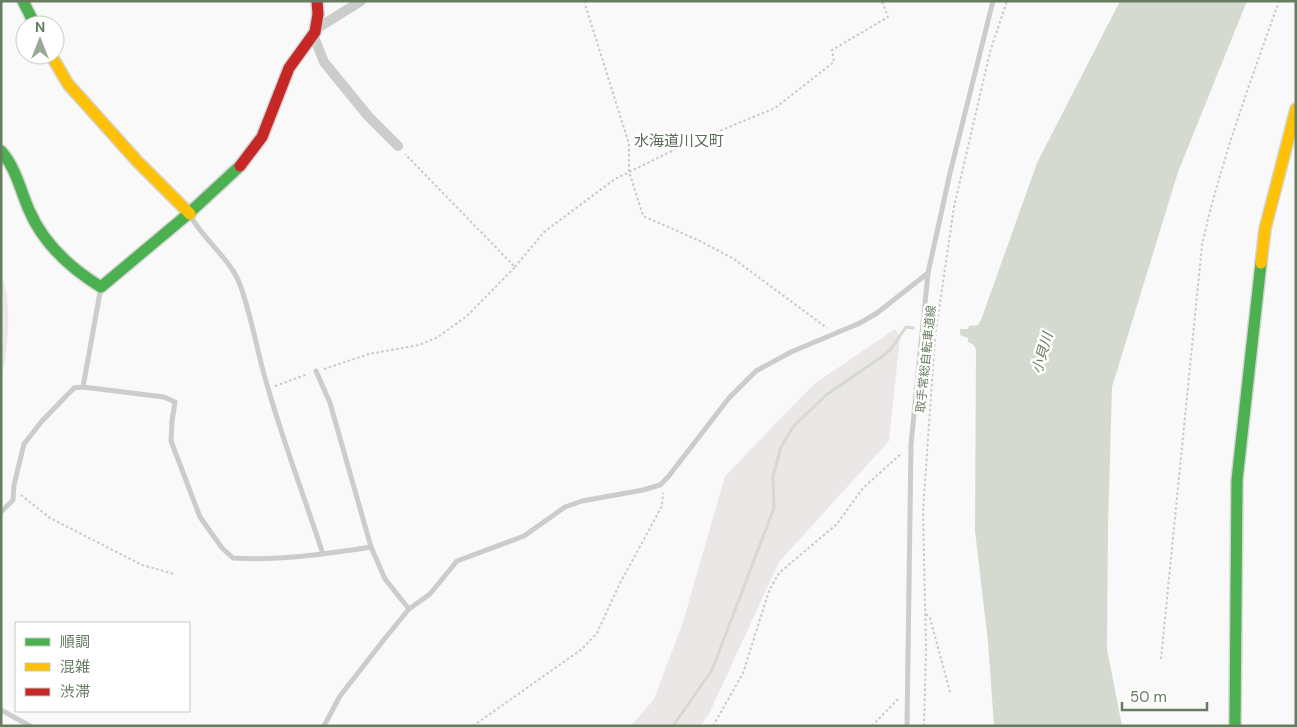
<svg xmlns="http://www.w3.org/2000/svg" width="1297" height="727" font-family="'DM Sans','Noto Sans JP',sans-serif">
	<rect width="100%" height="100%" fill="#f9f9f9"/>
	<!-- green -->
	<g fill="#ece7e7">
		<path d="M1,274C13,301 8,352 1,380Z"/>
		<polygon points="895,329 900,337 889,441 779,562 709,714 700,726 631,726 654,699 683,622 725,476 814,384"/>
	</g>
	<!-- water -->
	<polygon fill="#d4dad0" points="1120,1 1247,1 1178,172 1112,387 1108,527 1107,649 1122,726 994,726 988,642 975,531 976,350 974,345 968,342 968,338 960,335 960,329 968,329 969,326 978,325 981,320 1037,163"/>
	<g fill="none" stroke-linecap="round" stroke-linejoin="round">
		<!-- stream -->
		<polyline stroke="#d4dad0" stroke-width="3" points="673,726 712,670 774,508 773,476 781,447 793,427 826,395 883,356 891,349 906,327 913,328"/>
		<defs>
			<g id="fast">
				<polyline points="23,1 35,25"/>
				<path d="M1,151C16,168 20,189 29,210C43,243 70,268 101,287L187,215L240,166"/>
				<polyline points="1235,726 1237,480 1261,263"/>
			</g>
			<g id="slow">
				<polyline points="51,55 68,84 137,161 190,214"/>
				<polyline points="1261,263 1265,229 1296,109"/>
			</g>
			<polyline id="jam" points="240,166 262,137 289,68 315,32 318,14 317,1"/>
		</defs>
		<!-- fast casing -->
		<use href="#fast" stroke="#d4d6d4" stroke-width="14"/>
		<!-- slow casing -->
		<use href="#slow" stroke="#d4d6d4" stroke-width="14"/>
		<!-- jam casing -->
		<use href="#jam" stroke="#d4d6d4" stroke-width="14"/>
		<!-- path -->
		<g stroke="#c8c9c7" stroke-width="2" stroke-dasharray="2.5 2.5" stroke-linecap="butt">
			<polyline points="584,1 629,144 629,171 643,216 700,241 734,259 827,328"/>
			<polyline points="515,267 544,232 615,179 678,148 775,108 834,62 832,50 888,17 882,1"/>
			<polyline points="324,369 369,354 419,345 438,337 467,316 515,267 405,154"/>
			<polyline points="275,386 308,374"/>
			<polyline points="21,495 50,518 142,565 174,574"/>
			<polyline points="926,614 930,618 950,692"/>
			<path d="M1161,659L1202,245C1220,163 1251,80 1279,1"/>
			<polyline points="473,726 582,649 597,633 620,583 662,506 663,493"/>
			<polyline points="713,726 743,673 769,591 779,573 837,524 863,488 902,453"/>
			<polyline points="872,726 898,699"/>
			<polyline points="924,726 926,648 923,511 935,337 954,207 990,52 1007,1"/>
		</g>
		<!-- lane -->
		<g stroke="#cacdc9" stroke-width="5">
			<path d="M190,215C202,238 229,258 239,282C252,316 257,353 268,388C284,444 305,499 323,554"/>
			<polyline points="316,371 330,403 371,547 385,579 409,609"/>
			<polyline points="83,387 101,287"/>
			<path d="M1,512L13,500L14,485L24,444L42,421L74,388L83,387L164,397L175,402L172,421L171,441L200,517L222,548L233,558C279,561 326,554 371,547"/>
			<polyline points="1,710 30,726"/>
			<polyline points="324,726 340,696 386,637 409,609 430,594 457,561 524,536 565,507 582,501 643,490 660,485 668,477 729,398 756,371 791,352 860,323 877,313 928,273"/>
			<polyline points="907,726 911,444 928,273 950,173 993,1"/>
		</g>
		<!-- street -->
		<g stroke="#cacdc9" stroke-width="10">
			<polyline points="316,29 361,1"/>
			<polyline points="314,37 324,62 368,116 398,146"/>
		</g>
		<!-- fast -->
		<use href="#fast" stroke="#4caf50" stroke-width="11"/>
		<!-- slow -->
		<use href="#slow" stroke="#ffc107" stroke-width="11"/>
		<!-- jam -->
		<use href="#jam" stroke="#c62828" stroke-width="11"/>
	</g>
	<g text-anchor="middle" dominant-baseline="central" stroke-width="5" stroke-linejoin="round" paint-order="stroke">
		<!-- street labels -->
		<g font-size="12" fill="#667c60" stroke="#fff">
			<text transform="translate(926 359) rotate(-84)">取手常総自転車道線</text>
		</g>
		<!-- water labels -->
		<g font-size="14" font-style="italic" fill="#6a7c60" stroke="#fff">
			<text transform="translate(1042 353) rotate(-74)">小貝川</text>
		</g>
		<!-- quarter labels -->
		<g font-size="15" fill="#5c6d57" stroke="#fff">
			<text x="679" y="141">水海道川又町</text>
		</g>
	</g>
	<!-- border -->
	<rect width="1297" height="727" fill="none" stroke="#667c60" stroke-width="5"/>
	<!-- legend -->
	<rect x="15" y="622" width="175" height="90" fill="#ffffff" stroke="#c2cbbf"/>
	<rect x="25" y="638" width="25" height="8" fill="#4caf50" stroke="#c2cbbf"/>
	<text x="60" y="647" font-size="15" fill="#667c60">順調</text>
	<rect x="25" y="663" width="25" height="8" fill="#ffc107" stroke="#c2cbbf"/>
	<text x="60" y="672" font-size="15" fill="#667c60">混雑</text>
	<rect x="25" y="688" width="25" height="8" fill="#c62828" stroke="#c2cbbf"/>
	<text x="60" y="697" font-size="15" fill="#667c60">渋滞</text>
	<!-- north arrow -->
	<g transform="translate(40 40)"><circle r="24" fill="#ffffff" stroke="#c2cbbf"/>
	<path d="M0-4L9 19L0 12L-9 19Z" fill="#99a896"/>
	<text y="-8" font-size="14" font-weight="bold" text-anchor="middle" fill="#667c60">N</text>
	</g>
	<!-- scale -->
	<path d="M1122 702v8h85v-8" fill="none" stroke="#667c60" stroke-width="2.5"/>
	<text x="1130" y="702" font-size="15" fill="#667c60" stroke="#ffffff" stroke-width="4" paint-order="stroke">50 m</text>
</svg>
